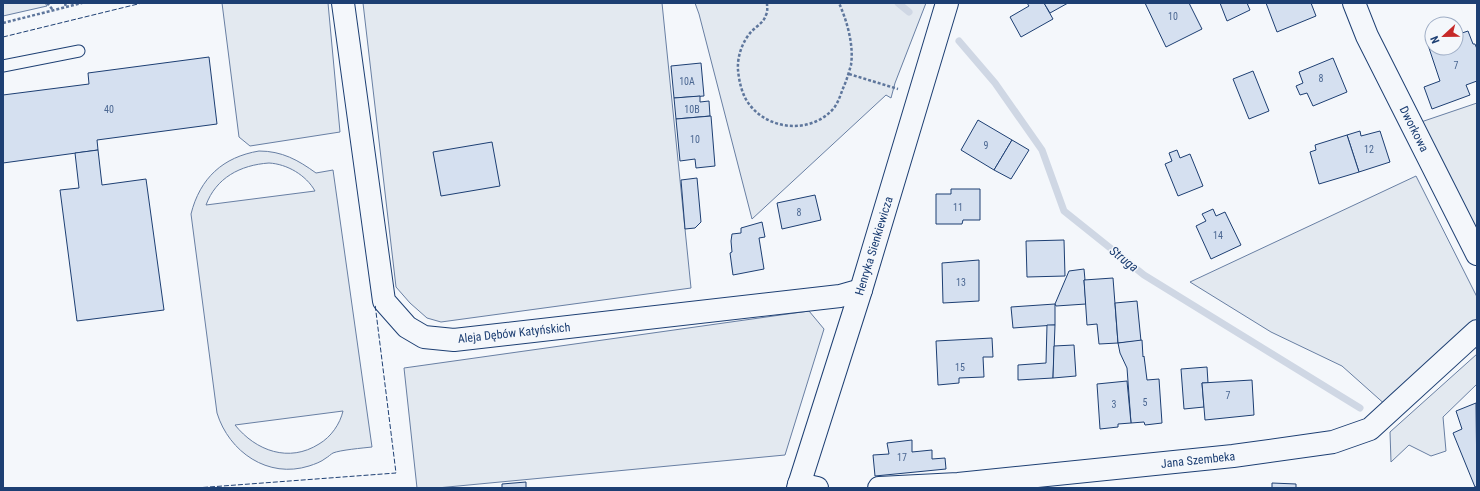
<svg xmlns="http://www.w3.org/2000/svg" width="1480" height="491" font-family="'Roboto Condensed',sans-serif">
	<rect width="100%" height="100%" fill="#f4f7fb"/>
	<!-- green -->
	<g fill="#e3e9f0" stroke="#687fa3" fill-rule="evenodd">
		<polygon points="3,3 45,3 47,6 3,16"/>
		<polygon points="222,3 328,3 340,132 250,146 239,137"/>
		<polygon points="363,3 662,3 691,288 441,322 427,318 410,303 396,287"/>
		<polygon points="695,3 926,3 895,83 891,98 886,95 752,219 699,14"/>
		<polygon points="1477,103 1477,233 1421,122"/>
		<path d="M259,151C282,151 298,160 316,173L333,170L372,447C363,448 340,450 333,453C331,454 328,457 326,458C321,462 315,464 309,466C268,479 229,452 217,413L191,214C200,178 223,157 259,151ZM269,163C287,164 306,175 315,191L206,205C216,178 240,165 269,163ZM343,411C340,424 331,437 319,444C289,463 256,451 235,425Z"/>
		<polygon points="1416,176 1477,297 1477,325 1388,407 1342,366 1271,332 1190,282"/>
		<polygon points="809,311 824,329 785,455 437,488 417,488 404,368"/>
		<polygon points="1477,354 1477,384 1443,417 1446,451 1431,456 1409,445 1391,462 1390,432"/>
	</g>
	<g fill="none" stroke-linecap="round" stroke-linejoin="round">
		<!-- stream -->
		<g stroke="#cfd7e4" stroke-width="7">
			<polyline points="898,3 909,12"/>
			<polyline points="959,41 995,83 1042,150 1064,211 1144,275 1360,408"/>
		</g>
	</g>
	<!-- building -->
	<g fill="#d5e0f0" stroke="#1d3f73">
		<polygon points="1027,3 1044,3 1053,19 1021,37 1010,17 1029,6"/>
		<polygon points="1044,3 1068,3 1050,13"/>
		<polygon points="1145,3 1189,3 1202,29 1166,47"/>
		<polygon points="1220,3 1247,3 1250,10 1227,21"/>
		<polygon points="1266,3 1311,3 1316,16 1277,32"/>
		<polygon points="1468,31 1473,44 1475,44 1477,49 1477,81 1466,85 1470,95 1432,109 1424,87 1440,81 1428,45 1432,44 1432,48 1456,48 1456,35"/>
		<polygon points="209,57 217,124 97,140 98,150 3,163 3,95 89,84 88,73"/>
		<polygon points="1333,58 1347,92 1313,106 1307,93 1300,95 1296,86 1303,83 1299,72"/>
		<polygon points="701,63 704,96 674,98 671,66"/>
		<polygon points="1253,71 1269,111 1249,119 1233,79"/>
		<polygon points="700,96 700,102 709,101 710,116 676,119 674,98"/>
		<polygon points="711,116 715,166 696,168 695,159 680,161 676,119"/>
		<polygon points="978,120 1012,140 994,170 961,150"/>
		<polygon points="1360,131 1361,136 1380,131 1390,162 1359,172 1347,135"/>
		<polygon points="1347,135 1359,172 1319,184 1310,152 1316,150 1315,145"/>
		<polygon points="1012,140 1029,150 1011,179 994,170"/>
		<polygon points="492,142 500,186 441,196 433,152"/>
		<polygon points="98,150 102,185 146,179 164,310 77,321 60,190 79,188 75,153"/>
		<polygon points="1177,150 1180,158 1190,154 1203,186 1178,196 1165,164 1172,161 1169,153"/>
		<polygon points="697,178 701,222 695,228 685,229 681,180"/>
		<polygon points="951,189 980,189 980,220 963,220 962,224 936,224 936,194 951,194"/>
		<polygon points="815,195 821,220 782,229 777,203"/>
		<polygon points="1213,209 1216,216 1225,212 1241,245 1211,259 1196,226 1206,221 1202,214"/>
		<polygon points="762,222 765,237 759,238 764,269 733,275 730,253 732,252 731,241 732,234 741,233 741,228"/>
		<polygon points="1064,240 1065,276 1027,277 1026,241"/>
		<polygon points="979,260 979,301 943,303 942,263"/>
		<polygon points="1084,269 1085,280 1084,280 1086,304 1056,306 1055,304 1069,271"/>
		<polygon points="1113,278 1118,343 1099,344 1097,324 1087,325 1084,280"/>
		<polygon points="1137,301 1141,341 1118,343 1115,303"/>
		<polygon points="1055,304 1055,325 1013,328 1011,307"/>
		<polygon points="1047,325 1055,325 1053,378 1018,380 1018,365 1046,363"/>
		<polygon points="992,338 993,357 983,357 984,377 959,378 959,383 938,385 936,341"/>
		<polygon points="1142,340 1143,357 1144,356 1147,380 1159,379 1162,423 1145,425 1144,422 1131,423 1127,368 1120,353 1118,343"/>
		<polygon points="1074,345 1076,376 1053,378 1054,346"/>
		<polygon points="1207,367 1208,383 1202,383 1204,407 1184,409 1181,369"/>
		<polygon points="1252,380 1254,415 1205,420 1202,383"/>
		<polygon points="1127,381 1131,423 1118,424 1118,427 1100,429 1097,384"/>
		<polygon points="1476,403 1477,486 1475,487 1453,433 1462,429 1456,411"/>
		<polygon points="912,440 912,452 932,450 932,459 945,458 946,469 875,476 873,455 889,454 887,443"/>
		<polygon points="526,482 526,488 502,488 502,484"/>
		<polygon points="1272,483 1296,484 1296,488 1272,488"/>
	</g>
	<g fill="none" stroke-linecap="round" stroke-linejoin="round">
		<defs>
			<polyline id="service" points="3,66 79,51"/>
			<g id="minor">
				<polyline points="343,3 384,301 407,327 424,337 454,340 840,296 861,290"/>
				<polyline points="1354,3 1367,36 1477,254"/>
				<polyline points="799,484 817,488"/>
				<polyline points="879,488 958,484 1233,456 1333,442 1370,429 1477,331"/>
			</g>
			<polyline id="tertiary" points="798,488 861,290 947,3"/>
		</defs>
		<!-- service casing -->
		<use href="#service" stroke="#1d3f73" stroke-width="13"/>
		<!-- minor casing -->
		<use href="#minor" stroke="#1d3f73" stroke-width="24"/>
		<!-- tertiary casing -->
		<use href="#tertiary" stroke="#1d3f73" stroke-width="24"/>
		<!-- path -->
		<g stroke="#5e769c" stroke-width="2.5" stroke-dasharray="3 2" stroke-linecap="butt">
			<polyline points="47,3 53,10"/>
			<polyline points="65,3 66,7"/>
			<path d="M767,3C767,7 768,11 766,15C764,22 757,26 752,31C743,40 737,56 738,70C739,81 742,95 749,104C769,131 812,134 834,108C839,101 841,93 844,86C847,79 849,72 851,65C854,45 847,21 839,3"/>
			<polyline points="3,23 82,3"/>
			<polyline points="849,74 898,89"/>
		</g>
		<!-- service -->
		<use href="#service" stroke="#f4f7fb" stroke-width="11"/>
		<!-- minor -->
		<use href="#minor" stroke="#f4f7fb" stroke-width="22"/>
		<!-- tertiary -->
		<use href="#tertiary" stroke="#f4f7fb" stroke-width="22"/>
		<!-- fence -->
		<g stroke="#1d3f73" stroke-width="1" stroke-dasharray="5 2" stroke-linecap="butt">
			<polyline points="3,37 142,3"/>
			<polyline points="196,488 396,473 375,304"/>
		</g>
	</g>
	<g text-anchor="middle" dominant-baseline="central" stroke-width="3" stroke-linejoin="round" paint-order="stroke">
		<!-- number labels -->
		<g font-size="10" fill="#4b6792">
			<text x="1173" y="16">10</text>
			<text x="1456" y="65">7</text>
			<text x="1321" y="78">8</text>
			<text x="687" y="81">10A</text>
			<text x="109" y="109">40</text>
			<text x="692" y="109">10B</text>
			<text x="695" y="139">10</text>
			<text x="986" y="145">9</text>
			<text x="1369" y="149">12</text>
			<text x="958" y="207">11</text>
			<text x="799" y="212">8</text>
			<text x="1218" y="235">14</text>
			<text x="961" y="282">13</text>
			<text x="960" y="367">15</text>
			<text x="1228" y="395">7</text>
			<text x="1145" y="402">5</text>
			<text x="1114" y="404">3</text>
			<text x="902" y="457">17</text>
		</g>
		<!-- street labels -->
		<g font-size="12" fill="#1d3f73" stroke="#f4f7fb">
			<text transform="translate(1414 129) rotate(63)">Dworkowa</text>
			<text transform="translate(874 246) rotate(-73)">Henryka Sienkiewicza</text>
			<text transform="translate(514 333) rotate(-6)">Aleja Dębów Katyńskich</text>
			<text transform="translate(1198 460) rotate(-6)">Jana Szembeka</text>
		</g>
		<!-- water labels -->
		<g font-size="13" font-style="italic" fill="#1d3f73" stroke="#f4f7fb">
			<text transform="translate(1124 259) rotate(38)">Struga</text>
		</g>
	</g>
	<!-- border -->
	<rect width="1480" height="491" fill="none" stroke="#1d3f73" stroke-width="8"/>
	<!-- north arrow -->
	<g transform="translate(1444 36) rotate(248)"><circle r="19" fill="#f4f7fb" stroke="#9eadc5"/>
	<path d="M0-3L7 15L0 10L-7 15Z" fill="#c62828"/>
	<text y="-6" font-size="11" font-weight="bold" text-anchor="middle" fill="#1d3f73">N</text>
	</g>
</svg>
